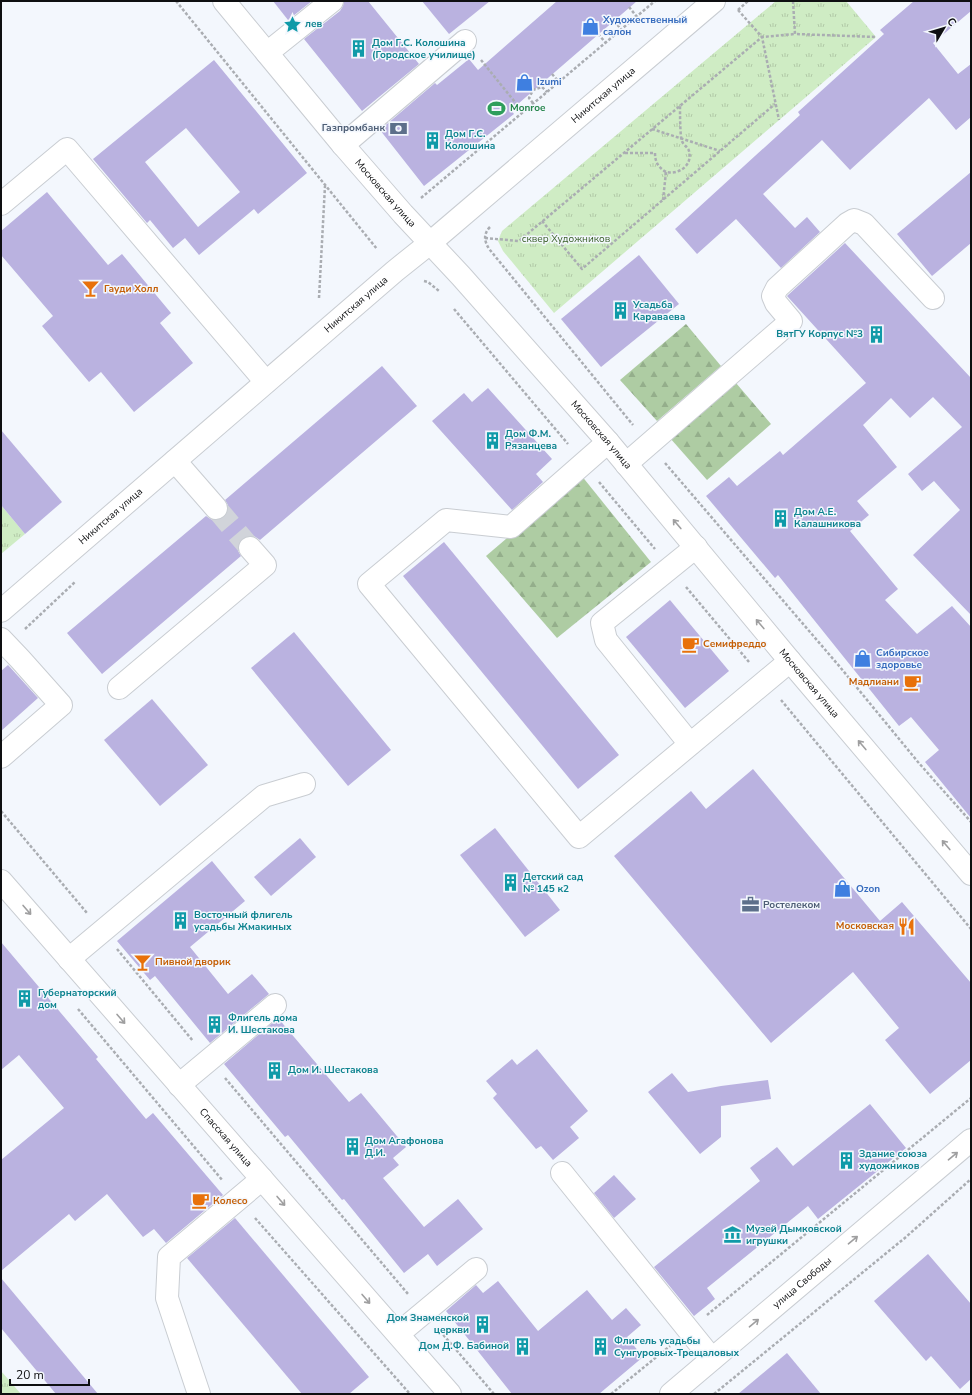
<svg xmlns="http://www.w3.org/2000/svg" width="972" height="1395" font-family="'Nunito Sans',sans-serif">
	<defs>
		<pattern id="grass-tufts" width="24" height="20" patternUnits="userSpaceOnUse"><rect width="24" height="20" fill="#cfecc4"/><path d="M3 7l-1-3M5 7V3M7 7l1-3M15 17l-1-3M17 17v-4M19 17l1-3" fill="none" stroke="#b1c9a7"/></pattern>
		<pattern id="forest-firs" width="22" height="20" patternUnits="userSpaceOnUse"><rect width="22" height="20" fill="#aecca3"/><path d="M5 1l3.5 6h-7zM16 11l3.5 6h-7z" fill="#94ae8b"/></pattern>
	</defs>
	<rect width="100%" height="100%" fill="#f3f7fd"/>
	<!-- grass -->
	<g fill="url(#grass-tufts)">
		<polygon points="776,1 846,1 876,37 554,313 503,251 498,241 502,231"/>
		<polygon points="1,505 25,534 1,554"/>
		<polygon points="1,1371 21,1394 1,1394"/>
	</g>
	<!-- forest -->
	<g fill="url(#forest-firs)">
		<polygon points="686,324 721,366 657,421 620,380"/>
		<polygon points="736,383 771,424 707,480 670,438"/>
		<polygon points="581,475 651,562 557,638 486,556"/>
	</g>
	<!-- building -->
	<g fill="#bab2e0" fill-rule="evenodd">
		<polygon points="273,1 312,1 288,20"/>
		<polygon points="344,1 368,1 419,64 362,111 304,39 340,11 343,6"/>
		<polygon points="422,1 490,1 449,34"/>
		<polygon points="557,1 637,1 511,110 514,114 424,186 380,130 435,83 437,85 469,59 478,70"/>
		<polygon points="914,1 971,1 971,11 933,43 958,74 971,64 971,117 956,130 929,98 850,170 822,140 763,194 795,228 807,217 820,232 781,268 736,219 697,254 675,229 800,115 798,112 884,34 880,30"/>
		<path d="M214,60L307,173L258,214L254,209L199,255L185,238L173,248L150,220L147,223L93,159ZM186,128L240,192L198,227L145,162Z"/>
		<polygon points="971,172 971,243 932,276 897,234"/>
		<polygon points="47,192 108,265 122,254 171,313 160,323 193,363 134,412 101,372 89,382 42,326 53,316 1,255 1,231"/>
		<polygon points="845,243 971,378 971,615 913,555 960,510 934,481 922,491 908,474 962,427 933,397 910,418 891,398 863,425 897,467 857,501 869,515 850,531 898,589 885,600 917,634 952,606 971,627 971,818 925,762 939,750 911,717 899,726 778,575 775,578 706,496 729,477 737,486 780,451 783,455 866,383 787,296"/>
		<polygon points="639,255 679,304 601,367 561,319"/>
		<polygon points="382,366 417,406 260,540 254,536 247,536 242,538 238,544 238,551 241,556 102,674 67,633 206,516 212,520 218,520 224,518 228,512 228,505 225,500"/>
		<polygon points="488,388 552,459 536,474 543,482 512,510 432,421 464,393 472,402"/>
		<polygon points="1,430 62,502 25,534 1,505"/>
		<polygon points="444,542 619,755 578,789 403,576"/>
		<polygon points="670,600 729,671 685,708 626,637"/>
		<polygon points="294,632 391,750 348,786 251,668"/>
		<polygon points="8,665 38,698 1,731 1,671"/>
		<polygon points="152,699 208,765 160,806 104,740"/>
		<polygon points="753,769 880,921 902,902 971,983 971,1060 930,1094 885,1040 899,1028 853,972 771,1043 614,856 691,791 706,809"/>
		<polygon points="495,828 560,910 525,937 460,855"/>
		<polygon points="300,838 316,857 271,896 254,877"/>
		<polygon points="212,861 245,901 190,947 228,994 252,974 269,994 210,1043 155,976 150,980 117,941"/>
		<polygon points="1,942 98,1057 96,1059 146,1119 153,1113 223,1195 166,1243 154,1229 143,1237 107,1194 75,1221 69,1214 1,1271 1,1160 64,1108 19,1055 1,1070"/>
		<polygon points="278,1018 349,1102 361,1093 406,1147 393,1158 399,1165 383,1178 424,1227 458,1199 483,1229 437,1266 428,1254 404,1273 344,1199 342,1200 288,1135 285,1137 224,1064"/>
		<polygon points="537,1049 588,1111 570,1127 579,1138 553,1160 541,1146 536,1149 493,1098 497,1094 486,1081 512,1059 517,1065"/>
		<polygon points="672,1073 688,1092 721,1086 768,1080 771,1099 721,1106 721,1137 700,1154 648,1092"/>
		<polygon points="870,1104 906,1148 818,1219 808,1206 707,1288 715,1299 694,1316 654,1267 760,1181 750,1168 777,1147 793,1166"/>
		<polygon points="614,1175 636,1199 614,1218 594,1193"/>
		<polygon points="235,1218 369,1377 349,1394 302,1394 187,1258"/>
		<polygon points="928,1254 971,1304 971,1379 960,1389 931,1356 926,1361 874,1301"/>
		<polygon points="1,1278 98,1394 56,1394 1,1328"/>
		<polygon points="498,1281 538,1331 587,1290 612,1320 626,1308 641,1325 627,1337 643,1357 599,1394 512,1394 446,1311 476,1285 483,1293"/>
		<polygon points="787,1353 821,1394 738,1394"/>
	</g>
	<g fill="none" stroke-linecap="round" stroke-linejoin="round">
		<!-- minor-tunnel -->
		<polyline stroke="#d1d4da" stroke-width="22" stroke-dasharray="22 11" stroke-linecap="butt" points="216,508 250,548"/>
		<defs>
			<g id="minor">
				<path id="s1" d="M224,1L343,145L403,214L461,276L608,442L790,661L971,874"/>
				<polyline points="267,53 332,1"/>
				<polyline points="343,145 465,41"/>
				<polyline points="1,204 67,149 266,382"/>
				<polyline points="608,442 511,527 446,520 369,584 579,837 790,661"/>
				<polyline points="175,461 216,508"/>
				<polyline points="626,464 791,321 776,303 773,296 777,288 847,224 854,220 864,224 933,298"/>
				<path id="s2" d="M1,611L395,271L430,243L714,1"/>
				<polyline points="1,639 20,659 61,705 1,757"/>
				<polyline points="119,688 265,565 250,548"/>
				<polyline points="690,744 606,640 602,623 696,547"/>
				<path id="s3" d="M1,881L450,1394"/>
				<polyline points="69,959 264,796 304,784"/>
				<polyline points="179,1085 275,1005"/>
				<polyline points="562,1173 712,1359"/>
				<polyline points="398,1334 476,1269"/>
				<polyline points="199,1394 167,1298 169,1257 262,1179"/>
				<path id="s4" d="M671,1394L971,1140"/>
			</g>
		</defs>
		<!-- minor casing -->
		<use href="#minor" stroke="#c9cdd2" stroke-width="24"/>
		<!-- path -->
		<g stroke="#aaadb2" stroke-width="2.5" stroke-dasharray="3 2" stroke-linecap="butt">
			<polyline points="176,1 377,249"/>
			<polyline points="793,1 795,34 876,37"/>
			<polyline points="629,7 637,17"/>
			<polyline points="738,10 748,1"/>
			<polyline points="738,10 762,37 795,34"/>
			<polyline points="614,21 621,29"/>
			<polyline points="598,34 606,43"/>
			<polyline points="481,60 523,112"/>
			<polyline points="552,74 559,82"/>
			<polyline points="533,103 529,98 533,90 542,87 547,92"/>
			<polyline points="652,129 720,151"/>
			<path d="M625,153H655C655,162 658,167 666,172"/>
			<polyline points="421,198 655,1"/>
			<path d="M663,200L666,172C678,175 693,166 689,151C688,147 683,145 682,141C680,138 680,112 680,106"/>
			<polyline points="542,221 582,269 775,104"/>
			<path d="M490,227C483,234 484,242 490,250L633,425"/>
			<polyline points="485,238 519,241 762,37 779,120"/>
			<polyline points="424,281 428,282 439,291"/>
			<polyline points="319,298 325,186"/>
			<polyline points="454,309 568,444"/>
			<polyline points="665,463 840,667 918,762 971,822"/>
			<polyline points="599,482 655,549"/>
			<polyline points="686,587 749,662"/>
			<polyline points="25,629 75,582"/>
			<polyline points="781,700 971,929"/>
			<polyline points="1,811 87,913"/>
			<polyline points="117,949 193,1041"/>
			<polyline points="78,1009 223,1181"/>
			<polyline points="225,1078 408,1294"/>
			<polyline points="255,1218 410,1394"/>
			<polyline points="707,1315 971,1098"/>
			<polyline points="440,1331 494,1394"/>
			<polyline points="611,1394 670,1346"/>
			<polyline points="714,1394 906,1237 971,1179"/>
		</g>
		<!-- minor -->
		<use href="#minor" stroke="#fff" stroke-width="22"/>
	</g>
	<!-- one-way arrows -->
	<defs><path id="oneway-shaft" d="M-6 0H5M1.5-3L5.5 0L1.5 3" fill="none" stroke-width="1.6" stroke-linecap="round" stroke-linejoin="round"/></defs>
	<g stroke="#9f9fa0">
		<use href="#oneway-shaft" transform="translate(677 524) rotate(-130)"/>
		<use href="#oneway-shaft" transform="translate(760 624) rotate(-130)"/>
		<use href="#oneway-shaft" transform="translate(862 745) rotate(-130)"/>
		<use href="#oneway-shaft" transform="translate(946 845) rotate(-130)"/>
		<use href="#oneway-shaft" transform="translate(27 910) rotate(49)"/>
		<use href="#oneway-shaft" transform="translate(121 1019) rotate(49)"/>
		<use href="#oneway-shaft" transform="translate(953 1156) rotate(-40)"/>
		<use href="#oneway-shaft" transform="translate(281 1201) rotate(49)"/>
		<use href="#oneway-shaft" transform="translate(853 1240) rotate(-40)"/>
		<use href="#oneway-shaft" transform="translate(366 1299) rotate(49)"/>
		<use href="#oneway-shaft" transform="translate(754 1323) rotate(-40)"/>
	</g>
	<!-- icons -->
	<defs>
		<symbol id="sight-bare" viewBox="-9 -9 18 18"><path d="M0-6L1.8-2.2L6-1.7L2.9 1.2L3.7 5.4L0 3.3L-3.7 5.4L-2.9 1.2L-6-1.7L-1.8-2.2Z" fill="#0f9aa8" stroke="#f3f7fd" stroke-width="2.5" paint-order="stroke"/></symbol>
		<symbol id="shop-bare" viewBox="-9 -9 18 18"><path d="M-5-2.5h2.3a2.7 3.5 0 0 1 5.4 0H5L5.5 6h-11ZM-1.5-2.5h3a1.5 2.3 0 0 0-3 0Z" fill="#3f7fe0" stroke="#f3f7fd" stroke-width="2.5" paint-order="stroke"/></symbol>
		<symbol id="building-bare" viewBox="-9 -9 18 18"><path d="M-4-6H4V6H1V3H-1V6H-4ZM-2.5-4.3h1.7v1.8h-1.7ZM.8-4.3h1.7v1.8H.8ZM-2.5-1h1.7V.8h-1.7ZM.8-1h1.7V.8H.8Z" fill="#0f9aa8" stroke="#f3f7fd" stroke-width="2.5" paint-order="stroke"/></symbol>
		<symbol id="stadium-bare" viewBox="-9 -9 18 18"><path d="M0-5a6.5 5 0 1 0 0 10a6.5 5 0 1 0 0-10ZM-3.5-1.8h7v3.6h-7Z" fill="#2e9e5b" stroke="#f3f7fd" stroke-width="2.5" paint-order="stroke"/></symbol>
		<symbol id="bank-bare" viewBox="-9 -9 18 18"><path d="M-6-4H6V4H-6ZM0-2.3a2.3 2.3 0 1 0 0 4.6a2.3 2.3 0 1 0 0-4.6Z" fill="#5c6f8a" stroke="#f3f7fd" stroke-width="2.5" paint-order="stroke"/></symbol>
		<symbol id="bar-bare" viewBox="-9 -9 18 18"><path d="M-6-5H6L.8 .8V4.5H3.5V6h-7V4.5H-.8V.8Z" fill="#e8710a" stroke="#f3f7fd" stroke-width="2.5" paint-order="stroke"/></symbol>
		<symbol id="cafe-bare" viewBox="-9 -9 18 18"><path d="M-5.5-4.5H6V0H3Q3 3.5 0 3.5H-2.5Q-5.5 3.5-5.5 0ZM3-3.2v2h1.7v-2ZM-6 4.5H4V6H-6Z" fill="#e8710a" stroke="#f3f7fd" stroke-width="2.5" paint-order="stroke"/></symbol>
		<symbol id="office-bare" viewBox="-9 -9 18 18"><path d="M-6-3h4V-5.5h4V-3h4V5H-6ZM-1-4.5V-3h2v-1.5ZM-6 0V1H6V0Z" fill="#5c6f8a" stroke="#f3f7fd" stroke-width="2.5" paint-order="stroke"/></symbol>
		<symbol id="restaurant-bare" viewBox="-9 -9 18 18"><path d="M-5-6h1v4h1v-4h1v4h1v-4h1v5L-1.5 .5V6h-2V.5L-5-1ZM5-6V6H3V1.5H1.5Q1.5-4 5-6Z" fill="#e8710a" stroke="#f3f7fd" stroke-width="2.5" paint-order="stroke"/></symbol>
		<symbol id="museum-bare" viewBox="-9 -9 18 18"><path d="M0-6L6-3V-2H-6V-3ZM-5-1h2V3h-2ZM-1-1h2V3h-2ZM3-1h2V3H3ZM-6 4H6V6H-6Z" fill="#0f9aa8" stroke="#f3f7fd" stroke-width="2.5" paint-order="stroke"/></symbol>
	</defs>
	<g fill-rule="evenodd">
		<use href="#sight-bare" x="280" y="12" width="25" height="25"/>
		<use href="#shop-bare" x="578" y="14" width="25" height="25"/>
		<use href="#building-bare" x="346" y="36" width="25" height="25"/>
		<use href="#shop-bare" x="512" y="70" width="25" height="25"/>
		<use href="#stadium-bare" x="484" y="96" width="25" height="25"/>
		<use href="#bank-bare" x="386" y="116" width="25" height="25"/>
		<use href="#building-bare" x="420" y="128" width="25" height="25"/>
		<use href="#bar-bare" x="78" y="276" width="25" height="25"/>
		<use href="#building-bare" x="608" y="298" width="25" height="25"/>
		<use href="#building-bare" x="864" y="322" width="25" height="25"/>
		<use href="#building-bare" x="480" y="428" width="25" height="25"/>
		<use href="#building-bare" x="768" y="506" width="25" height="25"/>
		<use href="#cafe-bare" x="678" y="632" width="25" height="25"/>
		<use href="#shop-bare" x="850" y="646" width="25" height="25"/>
		<use href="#cafe-bare" x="900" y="670" width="25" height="25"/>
		<use href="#building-bare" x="498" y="870" width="25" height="25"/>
		<use href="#shop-bare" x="830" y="876" width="25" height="25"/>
		<use href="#office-bare" x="738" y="892" width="25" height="25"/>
		<use href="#building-bare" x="168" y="908" width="25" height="25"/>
		<use href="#restaurant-bare" x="894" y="914" width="25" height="25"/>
		<use href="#bar-bare" x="130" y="950" width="25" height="25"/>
		<use href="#building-bare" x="12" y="986" width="25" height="25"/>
		<use href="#building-bare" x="202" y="1012" width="25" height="25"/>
		<use href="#building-bare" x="262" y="1058" width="25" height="25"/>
		<use href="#building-bare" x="340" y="1134" width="25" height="25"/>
		<use href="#building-bare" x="834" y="1148" width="25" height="25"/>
		<use href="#cafe-bare" x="188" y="1188" width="25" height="25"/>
		<use href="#museum-bare" x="720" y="1222" width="25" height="25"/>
		<use href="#building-bare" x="470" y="1312" width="25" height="25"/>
		<use href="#building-bare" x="510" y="1334" width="25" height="25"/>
		<use href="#building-bare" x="588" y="1334" width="25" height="25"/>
	</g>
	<g text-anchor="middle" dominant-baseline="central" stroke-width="3" stroke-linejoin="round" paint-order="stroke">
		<!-- shop labels -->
		<g font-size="10" font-weight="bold" fill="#366cbe" stroke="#f3f7fd" text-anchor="start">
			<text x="603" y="20">Художественный<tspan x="603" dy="12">салон</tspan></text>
			<text x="537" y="82">Izumi</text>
			<text x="876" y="653">Сибирское<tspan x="876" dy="12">здоровье</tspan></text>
			<text x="856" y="889">Ozon</text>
		</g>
		<!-- culture labels -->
		<g font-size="10" font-weight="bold" fill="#0d838f" stroke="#f3f7fd" text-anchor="start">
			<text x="305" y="24">лев</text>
			<text x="372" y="43">Дом Г.С. Колошина<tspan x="372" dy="12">(Городское училище)</tspan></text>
			<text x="445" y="134">Дом Г.С.<tspan x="445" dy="12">Колошина</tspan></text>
			<text x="633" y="305">Усадьба<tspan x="633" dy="12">Караваева</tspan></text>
			<text x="863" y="334" text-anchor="end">ВятГУ Корпус №3</text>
			<text x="505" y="434">Дом Ф.М.<tspan x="505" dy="12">Рязанцева</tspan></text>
			<text x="794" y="512">Дом А.Е.<tspan x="794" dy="12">Калашникова</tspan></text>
			<text x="523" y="877">Детский сад<tspan x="523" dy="12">№ 145 к2</tspan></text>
			<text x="194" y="915">Восточный флигель<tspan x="194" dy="12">усадьбы Жмакиных</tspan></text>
			<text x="38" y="993">Губернаторский<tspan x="38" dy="12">дом</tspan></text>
			<text x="228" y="1018">Флигель дома<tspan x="228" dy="12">И. Шестакова</tspan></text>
			<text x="288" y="1070">Дом И. Шестакова</text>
			<text x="365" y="1141">Дом Агафонова<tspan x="365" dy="12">Д.И.</tspan></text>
			<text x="859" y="1154">Здание союза<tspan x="859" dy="12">художников</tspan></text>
			<text x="746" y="1229">Музей Дымковской<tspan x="746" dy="12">игрушки</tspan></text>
			<text x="469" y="1318" text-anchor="end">Дом Знаменской<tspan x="469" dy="12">церкви</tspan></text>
			<text x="614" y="1341">Флигель усадьбы<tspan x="614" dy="12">Сунгуровых-Трещаловых</tspan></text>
			<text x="509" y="1346" text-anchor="end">Дом Д.Ф. Бабиной</text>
		</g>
		<!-- street labels -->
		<g font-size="10" fill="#0e0f11" stroke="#f3f7fd">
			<text stroke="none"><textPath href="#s2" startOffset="793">Никитская улица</textPath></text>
			<text stroke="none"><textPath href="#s1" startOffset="251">Московская улица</textPath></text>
			<text stroke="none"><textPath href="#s2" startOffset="469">Никитская улица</textPath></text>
			<text stroke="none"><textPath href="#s1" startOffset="575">Московская улица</textPath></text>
			<text stroke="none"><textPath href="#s2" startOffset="145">Никитская улица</textPath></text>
			<text stroke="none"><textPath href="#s1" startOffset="899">Московская улица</textPath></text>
			<text stroke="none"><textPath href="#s3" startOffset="341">Спасская улица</textPath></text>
			<text stroke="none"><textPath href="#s4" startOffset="172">улица Свободы</textPath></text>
		</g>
		<!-- leisure labels -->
		<g font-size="10" font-weight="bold" fill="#27864d" stroke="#f3f7fd" text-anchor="start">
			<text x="510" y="108">Monroe</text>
		</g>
		<!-- service labels -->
		<g font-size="10" font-weight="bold" fill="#4e5e75" stroke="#f3f7fd" text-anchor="end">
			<text x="385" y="128">Газпромбанк</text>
			<text x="763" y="905" text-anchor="start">Ростелеком</text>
		</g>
		<!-- park labels -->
		<g font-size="10" fill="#3a6129" stroke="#f3f7fd">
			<text x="566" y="239">сквер Художников</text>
		</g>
		<!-- food labels -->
		<g font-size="10" font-weight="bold" fill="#c56008" stroke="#f3f7fd" text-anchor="start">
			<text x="104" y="289">Гауди Холл</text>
			<text x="703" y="644">Семифреддо</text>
			<text x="899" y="682" text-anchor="end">Мадлиани</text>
			<text x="894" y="926" text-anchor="end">Московская</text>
			<text x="155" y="962">Пивной дворик</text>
			<text x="213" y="1201">Колесо</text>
		</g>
	</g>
	<!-- border -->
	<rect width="972" height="1395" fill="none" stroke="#0e0f11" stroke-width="4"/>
	<!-- north arrow -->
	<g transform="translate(944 28) rotate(52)" stroke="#f3f7fd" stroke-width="3" paint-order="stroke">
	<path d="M0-3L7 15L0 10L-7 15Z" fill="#0e0f11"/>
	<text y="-6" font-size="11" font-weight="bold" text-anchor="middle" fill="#0e0f11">С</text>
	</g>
	<!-- scale -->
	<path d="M10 1379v6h79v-6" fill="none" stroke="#0e0f11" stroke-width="2"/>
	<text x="16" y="1379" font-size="12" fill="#0e0f11" stroke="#f3f7fd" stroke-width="3" paint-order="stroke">20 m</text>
</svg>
